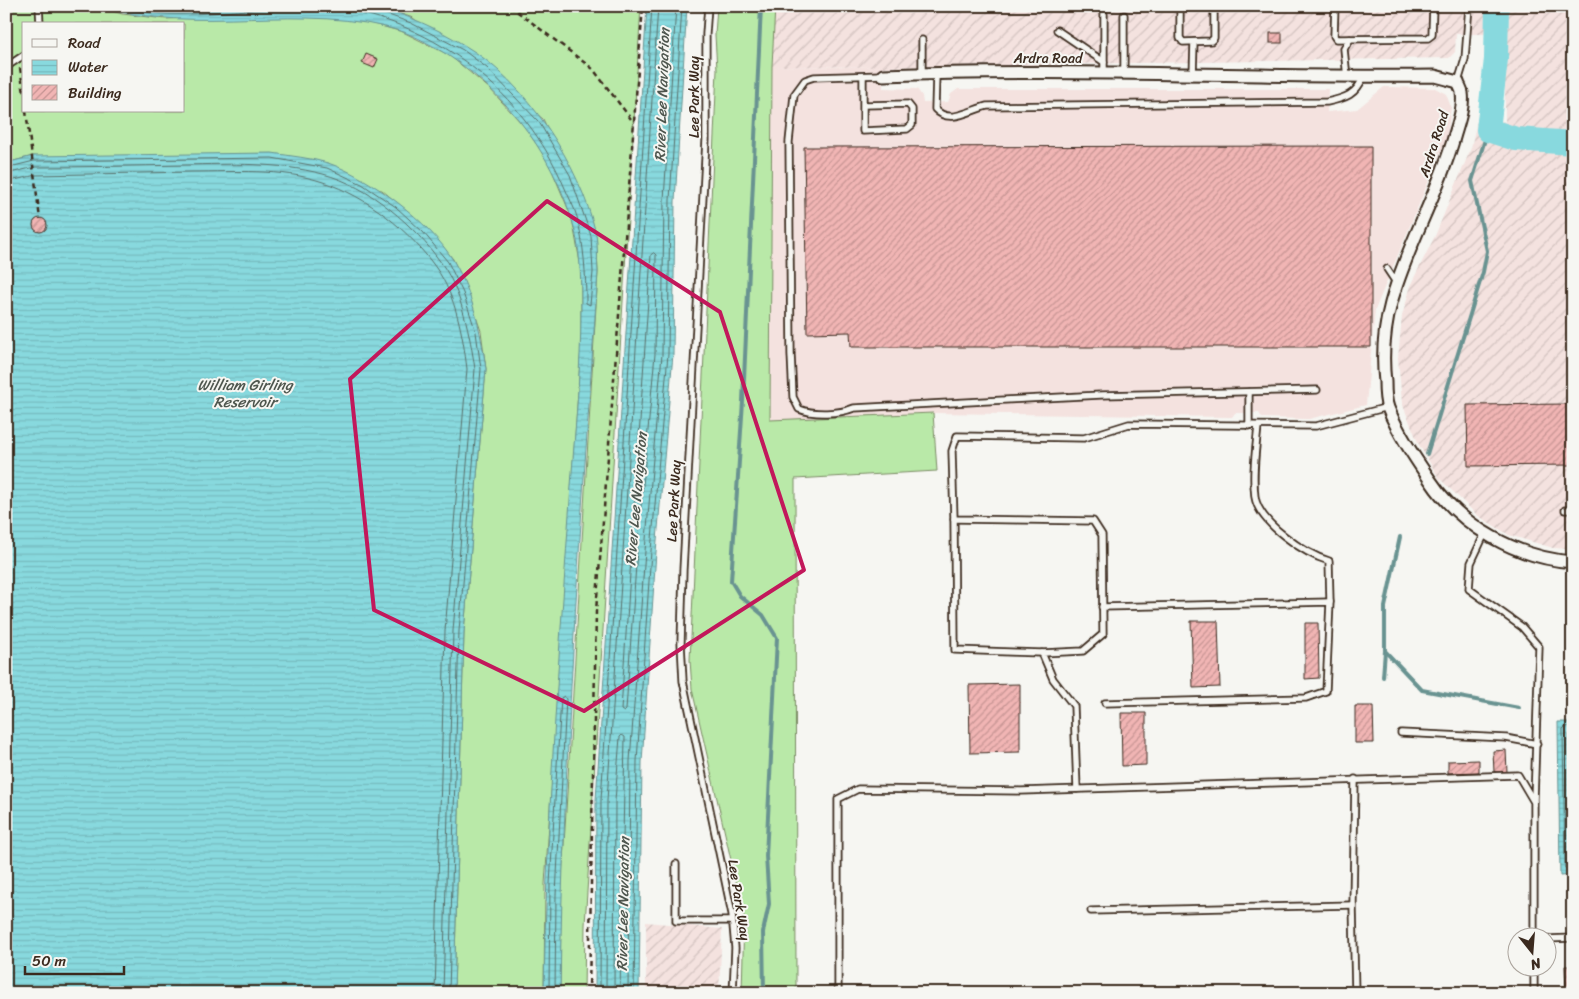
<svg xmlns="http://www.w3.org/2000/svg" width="1579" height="999" font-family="Sriracha,sans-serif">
	<defs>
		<pattern id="industrial-furrows" width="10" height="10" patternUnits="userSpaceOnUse" patternTransform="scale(1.25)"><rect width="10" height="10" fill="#f4e2df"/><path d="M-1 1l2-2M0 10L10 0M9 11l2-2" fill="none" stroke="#d2c2bf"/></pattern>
		<pattern id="water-rules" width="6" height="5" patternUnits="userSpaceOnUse" patternTransform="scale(1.25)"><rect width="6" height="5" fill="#88d9de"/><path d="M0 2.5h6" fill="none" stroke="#76babe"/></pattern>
		<pattern id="building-hatch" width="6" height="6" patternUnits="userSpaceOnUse" patternTransform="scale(1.25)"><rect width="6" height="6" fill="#f1b5b4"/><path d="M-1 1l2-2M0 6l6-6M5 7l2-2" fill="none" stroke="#c49392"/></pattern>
	</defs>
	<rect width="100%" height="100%" fill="#f6f6f2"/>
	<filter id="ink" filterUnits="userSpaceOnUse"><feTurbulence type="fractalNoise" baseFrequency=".02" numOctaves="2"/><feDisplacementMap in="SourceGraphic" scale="10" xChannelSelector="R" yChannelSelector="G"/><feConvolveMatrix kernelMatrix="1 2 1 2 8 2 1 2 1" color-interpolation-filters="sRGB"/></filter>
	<g filter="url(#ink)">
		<!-- built -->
		<polygon fill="#f4e2df" points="772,66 883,67 883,88 917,89 922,96 923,103 948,102 951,94 958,89 1328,89 1327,112 1357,109 1384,87 1435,88 1446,94 1451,107 1447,137 1375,310 1366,405 1309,419 1262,418 1259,413 1235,413 1232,417 933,413 770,421"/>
		<!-- industrial -->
		<g fill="url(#industrial-furrows)">
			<polygon points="775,6 1489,6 1488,34 1456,34 1455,52 1449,58 883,67 772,66"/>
			<polygon points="1505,6 1573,6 1573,549 1553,548 1509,535 1477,515 1439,478 1419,445 1402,403 1398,358 1402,316 1412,282 1435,236 1471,148 1478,116 1505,122"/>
			<polygon points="646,922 722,929 719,993 646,993"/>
		</g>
		<!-- grass -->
		<g fill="#b9e9a8" stroke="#7a8a63" fill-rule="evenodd">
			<path d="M6,6H96L122,14L166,19L298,12L336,14L403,32L449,55L490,89L524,126L548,161L572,218L581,268V346L545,884L544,993H454L464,632L486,369L481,331L467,291L453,259L426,228L382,190L33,156L6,163ZM24,24H184V111H24Z"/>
			<polygon points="378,6 641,6 585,925 584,993 560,993 561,895 598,272 596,235 543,119 413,18"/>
			<polygon points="717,6 775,6 772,66 770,420 933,413 937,471 795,479 796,993 742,993 744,917 692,689 690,660 717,70 715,35"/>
		</g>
		<!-- water -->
		<g fill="url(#water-rules)" stroke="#699391">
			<path d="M96,6H378C408,16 437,28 464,45C526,81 580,165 596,234C598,246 597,260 598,272C582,512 563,752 560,993H544C546,823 559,655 571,486C575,428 581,369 581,310C581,279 581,247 571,217C546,137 482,64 404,32C301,0 200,37 96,6Z"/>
			<polygon points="647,6 687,6 675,201 673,354 656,552 642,762 639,993 595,993 596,800"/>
			<path d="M272,153C291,156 311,158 328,163C370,177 430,222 453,260C473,293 481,332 486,369L464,632L454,993H6V163L33,156Z"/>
			<polygon points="1558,722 1573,722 1573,875 1560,876"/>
		</g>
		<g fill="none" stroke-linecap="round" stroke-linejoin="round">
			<!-- shore -->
			<g stroke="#5a706b" stroke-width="1">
				<path d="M114,6C185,27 263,0 336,9C436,21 525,94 564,186C568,196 574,206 577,217C584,245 586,274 586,303L590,305L593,272L591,236L570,175L539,122L487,68L463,50L411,23L383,13L379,6"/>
				<polyline points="6,168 34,161 272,158 327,168 362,184 396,207 423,232 448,262 463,293 476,332 481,369 459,631 449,993"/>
				<path d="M6,174L35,167C85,167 134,166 184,165C232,164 276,162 323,174C370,186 415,226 442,264C462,292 470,336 475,369L453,631L443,993"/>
				<path d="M6,182L36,175C88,174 140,173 192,172C235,172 281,168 323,182C368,197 409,230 436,268C456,296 463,336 467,369L445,631L435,993"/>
				<polygon points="654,253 656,255 655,354 637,550 626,710 624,712 621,710 651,255"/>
				<polyline points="1573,726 1565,727 1563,729 1565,868 1573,871"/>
				<polyline points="1573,733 1569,735 1573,864"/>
				<polyline points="549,993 550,884 561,698 564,696 566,699 556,895 555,993"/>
				<polyline points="600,993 601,800 652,6"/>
				<polyline points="606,993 607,801 658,6"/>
				<polyline points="614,993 615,801 620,737 622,735 625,737 620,993"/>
				<polyline points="628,993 630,761 645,551 662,354 664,200 676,6"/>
				<polyline points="634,993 637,761 651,551 668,354 670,200 682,6"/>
			</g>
			<!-- stream -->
			<g stroke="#699391" stroke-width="4">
				<polyline points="761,6 743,401 731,581 740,596 763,615 777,638 766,856 769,904 763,932 764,993"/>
				<polyline points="1427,454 1483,272 1487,251 1472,181 1488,130"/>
				<polyline points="1400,537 1385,607 1385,651 1422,690 1519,708"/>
				<polyline points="1383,677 1385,651"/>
			</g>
			<!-- river -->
			<polyline stroke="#88d9de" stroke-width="24" points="1497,6 1496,59 1488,130 1516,139 1573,143"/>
		</g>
		<!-- building -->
		<g fill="url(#building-hatch)" stroke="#3b2a1e">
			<rect x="1270" y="33" width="12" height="10"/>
			<polygon points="366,54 378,59 374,68 362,63"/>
			<polygon points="1371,146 1371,347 851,347 850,332 807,333 804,147"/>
			<circle cx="40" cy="225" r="7"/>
			<polygon points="1573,404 1573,465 1468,466 1467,405"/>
			<polygon points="1191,621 1218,621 1220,687 1193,688"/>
			<polygon points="1305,623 1318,623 1319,678 1305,679"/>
			<polygon points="1020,684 1020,752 970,753 969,685"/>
			<polygon points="1355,706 1373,706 1374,743 1355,743"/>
			<polygon points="1121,713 1146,713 1146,765 1122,766"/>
			<polygon points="1506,750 1507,772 1494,772 1493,751"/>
			<polygon points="1479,760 1479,772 1448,773 1448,761"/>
			<polygon points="1565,966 1573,966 1573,993 1566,993"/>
		</g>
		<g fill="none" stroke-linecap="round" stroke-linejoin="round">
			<defs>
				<g id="service">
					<polyline points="39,6 40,24"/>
					<polyline points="708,6 706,34 706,140 683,570 681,643 683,681 732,914 735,948 733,993"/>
					<polyline points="1180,6 1180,38 1183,42 1211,41 1214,38 1214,6"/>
					<polyline points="1335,6 1334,36 1336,39 1428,38 1432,35 1433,6"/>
					<polyline points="1104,14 1104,73"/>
					<polyline points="1124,15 1124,73"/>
					<polyline points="1057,30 1104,62"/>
					<polyline points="6,67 24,55"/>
					<polyline points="922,74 922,40"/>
					<path d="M936,74L935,109C949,125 970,110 987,106L1327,102C1346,98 1356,95 1364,76"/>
					<path d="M883,75L814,77L805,80L794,95L789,142L791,354L793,397L799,409C814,415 839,414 854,408L1101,395L1317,390"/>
					<polyline points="1193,75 1194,42"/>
					<polyline points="863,77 863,131 907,129 912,125 912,109 908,104 864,105"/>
					<polyline points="1347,77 1344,49 1350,39"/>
					<polyline points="1458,82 1465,59 1469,6"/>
					<polyline points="1387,269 1397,284"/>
					<polyline points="1249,392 1249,426"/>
					<path d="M1258,426C1256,449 1252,473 1255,497C1259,523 1305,554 1329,561L1330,602"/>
					<polyline points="1565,510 1573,510"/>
					<polyline points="954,519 955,650 1042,653"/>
					<polyline points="1485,533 1471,563 1469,589 1522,627 1539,647 1534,801"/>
					<polyline points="1102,607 1330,602 1326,691 1306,698 1105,703"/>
					<polyline points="1401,733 1506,738 1537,744"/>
					<polyline points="1355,779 1353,905 1355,993"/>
					<polyline points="1077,789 1074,706 1053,679 1042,653 1083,651 1103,634 1102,535 1093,521 954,519 952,451 957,436 1084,438 1129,424 1316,426 1388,407"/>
					<polyline points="676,864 676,921 732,921"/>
					<polyline points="1091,911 1353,905"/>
					<polyline points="1546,939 1573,938"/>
					<polyline points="838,993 838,799 858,789 1021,791 1518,775 1534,802 1534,936"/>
					<polyline points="1534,993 1534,966"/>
				</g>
				<path id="minor" d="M883,75C1067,68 1251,78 1435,76L1458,82C1459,86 1462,89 1462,93C1464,106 1459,121 1455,134C1439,192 1407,245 1391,303C1384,329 1382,356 1385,382C1385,390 1385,400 1388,408C1398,433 1415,458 1430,480C1461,527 1517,558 1573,562"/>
			</defs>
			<!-- service casing -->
			<use href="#service" stroke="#3b2a1e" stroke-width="9"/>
			<!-- minor casing -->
			<use href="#minor" stroke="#3b2a1e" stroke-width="15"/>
			<!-- path -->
			<g stroke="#3b2a1e" stroke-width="2.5" stroke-dasharray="5 4" stroke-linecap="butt">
				<polyline points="510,6 593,69 634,123"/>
				<polyline points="20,68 24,93"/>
				<polyline points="26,111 40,219"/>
				<polyline points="589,993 596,611 643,6"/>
			</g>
			<!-- service -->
			<use href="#service" stroke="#f6f6f2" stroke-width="5.5"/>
			<!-- minor -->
			<use href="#minor" stroke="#f6f6f2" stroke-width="11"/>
		</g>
	</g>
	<!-- marked area -->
	<path fill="none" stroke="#c2185b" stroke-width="4" stroke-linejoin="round" d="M547,201L720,312L804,570L584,711L374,610L350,379Z"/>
	<g text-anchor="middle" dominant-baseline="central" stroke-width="4" stroke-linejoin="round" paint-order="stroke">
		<!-- street labels -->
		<g font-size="14" fill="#3b2a1e" stroke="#f6f6f2">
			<text x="1048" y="58">Ardra Road</text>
			<text transform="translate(694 97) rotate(-90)">Lee Park Way</text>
			<text transform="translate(1434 144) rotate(-72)">Ardra Road</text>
			<text transform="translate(674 501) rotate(-87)">Lee Park Way</text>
			<text transform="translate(739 900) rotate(81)">Lee Park Way</text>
		</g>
		<!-- water labels -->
		<g font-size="15" font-style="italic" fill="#4e564e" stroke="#f6f6f2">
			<text transform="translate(662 95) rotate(-88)">River Lee Navigation</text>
			<text x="245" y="385">William Girling<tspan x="245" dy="17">Reservoir</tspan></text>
			<text transform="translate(636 499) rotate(-85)">River Lee Navigation</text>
			<text transform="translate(623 904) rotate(-89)">River Lee Navigation</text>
		</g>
	</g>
	<!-- margin -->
	<rect width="1579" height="999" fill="none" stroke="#f6f6f2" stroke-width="25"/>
	<rect x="12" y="12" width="1554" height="974" fill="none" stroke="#3b2a1e" stroke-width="2" filter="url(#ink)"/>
	<!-- legend -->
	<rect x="22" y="22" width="162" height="90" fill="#f6f6f2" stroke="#aba49d"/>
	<rect x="32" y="39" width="25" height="8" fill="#f6f6f2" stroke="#aba49d"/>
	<text x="68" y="48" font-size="15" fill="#3b2a1e">Road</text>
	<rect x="32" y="60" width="25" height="15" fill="url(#water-rules)" stroke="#aba49d"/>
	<text x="68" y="72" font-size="15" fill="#3b2a1e">Water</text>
	<rect x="32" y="85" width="25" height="15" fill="url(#building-hatch)" stroke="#aba49d"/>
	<text x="68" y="98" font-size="15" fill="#3b2a1e">Building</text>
	<!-- north arrow -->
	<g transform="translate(1532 952) rotate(163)"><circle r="24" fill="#f6f6f2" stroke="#aba49d"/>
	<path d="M0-4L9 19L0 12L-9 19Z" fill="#3b2a1e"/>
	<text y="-8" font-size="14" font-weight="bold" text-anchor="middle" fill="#3b2a1e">N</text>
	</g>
	<!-- scale -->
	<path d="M25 966v8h99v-8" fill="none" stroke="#3b2a1e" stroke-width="2.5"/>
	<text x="32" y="966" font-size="15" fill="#3b2a1e" stroke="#f6f6f2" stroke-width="4" paint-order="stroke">50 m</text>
</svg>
